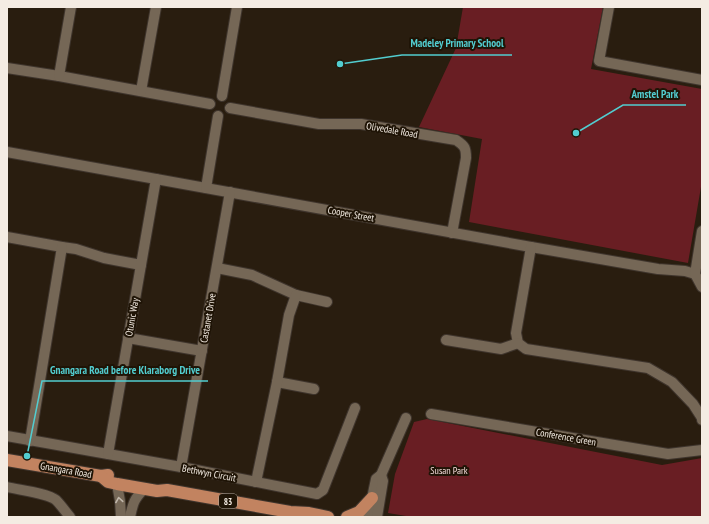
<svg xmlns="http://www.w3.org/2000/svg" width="709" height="524" font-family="'PT Sans Narrow',sans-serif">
	<rect width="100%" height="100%" fill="#291d0f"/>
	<!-- green -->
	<g fill="#691e23">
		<polygon points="463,7 603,7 591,69 702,89 702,181 688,263 469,222 482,139 419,127 456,48"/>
		<polygon points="427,419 662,465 702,458 702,517 412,517 388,513 395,474 414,422"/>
	</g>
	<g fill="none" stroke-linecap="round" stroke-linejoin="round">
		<defs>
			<g id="minor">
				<polyline points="609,7 599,61 702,80"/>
				<polyline points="7,68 59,76 210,104"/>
				<polyline points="59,76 71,7"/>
				<polyline points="141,91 156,7"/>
				<polyline points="222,96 237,7"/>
				<path d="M230,108L319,124H361L456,140C465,146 466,148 466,158L452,233"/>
				<polyline points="7,152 531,247 658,269 685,271 695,274"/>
				<polyline points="206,188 218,116"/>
				<polyline points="702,231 695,274 702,287"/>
				<polyline points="7,237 62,247 76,249 104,258 141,265"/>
				<polyline points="531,247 516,333 518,343 526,349 648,368 672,382 693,404 702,418 702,420"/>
				<polyline points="217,268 252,275 296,295 327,302"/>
				<polyline points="128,338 202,351"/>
				<polyline points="446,340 501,349 518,343"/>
				<polyline points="277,382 314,389"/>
				<polyline points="431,414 668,454 702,450"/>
				<polyline points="7,436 181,467 317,494 323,490 355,408"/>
				<polyline points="30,441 62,247"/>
				<polyline points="108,454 156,179"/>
				<polyline points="181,467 230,192"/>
				<polyline points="256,482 277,382 289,315 296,295"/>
				<polyline points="117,484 120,501 121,517"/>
				<path d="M7,487C19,490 47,493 56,500C61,505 65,511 70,517"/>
				<path d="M130,517C133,503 134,499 144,489"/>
				<polyline points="368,517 376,479 381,475 406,418"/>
				<polyline points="377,517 383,481 381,475"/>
			</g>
			<g id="major">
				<polyline points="7,460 101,476 108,475"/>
				<polyline points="101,476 108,482 117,484 157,491 167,490 290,512 309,513 328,517"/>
				<polyline points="347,517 359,512 372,498"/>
			</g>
		</defs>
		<!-- minor casing -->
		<use href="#minor" stroke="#3f352d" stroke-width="12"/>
		<!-- major casing -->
		<use href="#major" stroke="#3f352d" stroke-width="14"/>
		<!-- minor -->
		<use href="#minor" stroke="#756756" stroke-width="10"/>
		<!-- major -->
		<use href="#major" stroke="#c28360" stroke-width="12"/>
	</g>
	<!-- one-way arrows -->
	<defs><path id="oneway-chevron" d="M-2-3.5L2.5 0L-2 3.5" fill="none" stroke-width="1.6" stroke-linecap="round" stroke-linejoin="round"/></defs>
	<use stroke="#c1b7ab" href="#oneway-chevron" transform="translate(119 500) rotate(-99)"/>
	<g text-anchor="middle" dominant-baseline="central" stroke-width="4" stroke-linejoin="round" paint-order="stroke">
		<!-- shield labels -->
		<rect fill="#1f1406" stroke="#b4aba1" stroke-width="1" x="219" y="494" width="18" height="14" rx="3"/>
		<g font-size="9" font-weight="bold" fill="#f4ece3">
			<text x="228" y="501">83</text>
		</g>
		<!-- street labels -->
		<g font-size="10" fill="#f4ece3" stroke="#1f1406">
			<text transform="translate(392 130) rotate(10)">Olivedale Road</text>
			<text transform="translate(351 214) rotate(10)">Cooper Street</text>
			<text transform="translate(132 317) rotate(-80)">Otunic Way</text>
			<text transform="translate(208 318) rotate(-80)">Castanet Drive</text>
			<text transform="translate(566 437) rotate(10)">Conference Green</text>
			<text transform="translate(66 470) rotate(10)">Gnangara Road</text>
			<text transform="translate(209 473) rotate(11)">Bethwyn Circuit</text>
		</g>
		<!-- park labels -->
		<g font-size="10" fill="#f6dddc" stroke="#1f1406">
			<text x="449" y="470">Susan Park</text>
		</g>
	</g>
	<!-- callouts -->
	<path fill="none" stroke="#52cdd0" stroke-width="1.5" d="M340 64L402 55H512M576 133L623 105H686M27 456L42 381H208"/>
	<g fill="#52cdd0" stroke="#1f1406" stroke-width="1.5">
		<circle cx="340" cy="64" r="4"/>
		<circle cx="576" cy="133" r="4"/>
		<circle cx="27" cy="456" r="4"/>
	</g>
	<g font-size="11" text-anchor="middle" font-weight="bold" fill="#52cdd0" stroke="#1f1406" stroke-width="4" stroke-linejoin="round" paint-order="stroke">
		<text x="457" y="47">Madeley Primary School</text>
		<text x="655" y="98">Amstel Park</text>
		<text x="125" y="374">Gnangara Road before Klaraborg Drive</text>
	</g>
	<!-- border -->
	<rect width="709" height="524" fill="none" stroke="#f4ece3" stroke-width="16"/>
</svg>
